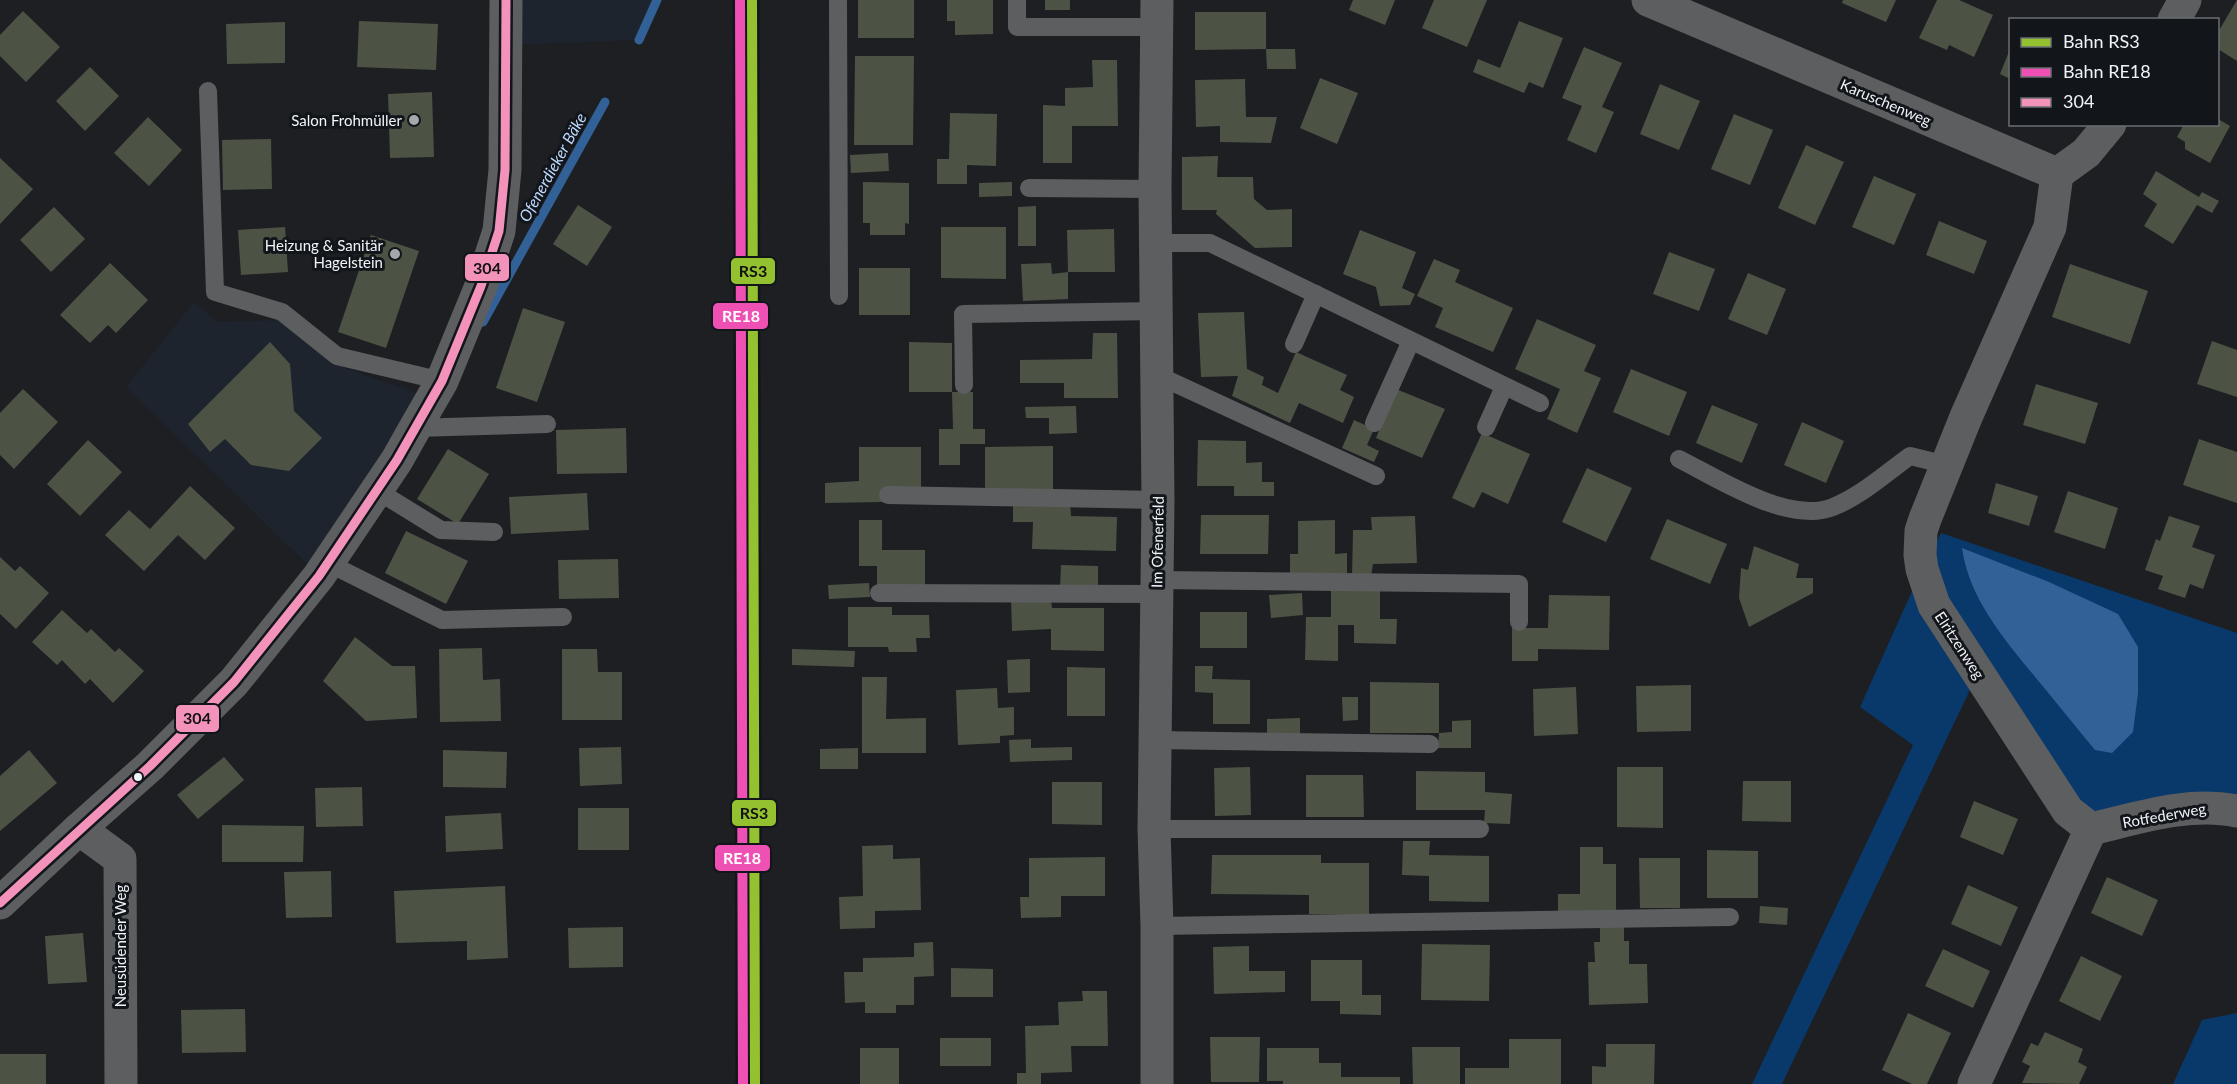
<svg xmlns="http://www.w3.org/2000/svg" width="2237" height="1084" font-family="Lato,sans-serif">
	<rect width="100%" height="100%" fill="#1d1f22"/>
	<!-- built -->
	<g fill="#1d242d">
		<polygon points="506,0 657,0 639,40 506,45"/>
		<polygon points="194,302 218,322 280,320 347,369 432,398 319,576 126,387"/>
	</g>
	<!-- green -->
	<g fill="#09396b">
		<polygon points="1941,533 2237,633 2237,798 2098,813 2074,800 1955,628 1932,550"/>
		<polygon points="1922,569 1978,673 1782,1084 1752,1084 1913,745 1860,707"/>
		<polygon points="2237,1013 2237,1084 2173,1084 2202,1020"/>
	</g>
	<!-- water -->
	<path fill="#326198" d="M1962,548L2049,582L2118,614L2138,647V693L2133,732L2112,753L2095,750C2075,726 2056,702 2036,678C2005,640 1969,599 1962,548Z"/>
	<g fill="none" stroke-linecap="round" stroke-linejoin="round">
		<!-- stream -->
		<g stroke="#326198" stroke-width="9">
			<polyline points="639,40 657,0"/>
			<polyline points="483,322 605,102"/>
		</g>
	</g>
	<!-- building -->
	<g fill="#4c5345">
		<rect x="858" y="0" width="56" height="38"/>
		<polygon points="947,0 993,0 993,34 955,35 955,21 947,21"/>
		<rect x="1045" y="0" width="25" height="10"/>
		<polygon points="1353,0 1395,0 1385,25 1349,10"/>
		<polygon points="1434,0 1487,0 1467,47 1422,28"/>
		<polygon points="1843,0 1896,0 1886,22 1842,3"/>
		<polygon points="1937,0 1959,0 1993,15 1974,57 1949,45 1947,50 1919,38"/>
		<polygon points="2237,0 2237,61 2218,49 2218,32"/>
		<polygon points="23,11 60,47 26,82 0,56 0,35"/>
		<polygon points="1195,12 1266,12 1266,49 1195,50"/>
		<polygon points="359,21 438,24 436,70 357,67"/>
		<polygon points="1519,21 1563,38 1543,88 1529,82 1524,93 1473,72 1478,59 1500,68"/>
		<polygon points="285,22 285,63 227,64 226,24"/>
		<polygon points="1584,47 1622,63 1602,107 1614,112 1596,153 1567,140 1582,106 1562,98"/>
		<polygon points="1266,49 1295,49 1296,69 1267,69"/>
		<polygon points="2010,49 2010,79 2000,74"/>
		<polygon points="855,56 914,56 913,145 854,145"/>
		<polygon points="1092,60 1117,60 1118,126 1072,126 1072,163 1043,163 1043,105 1065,106 1065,88 1093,87"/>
		<polygon points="90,67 119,96 85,131 56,101"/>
		<polygon points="1320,78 1358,93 1337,144 1300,128"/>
		<polygon points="1245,79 1246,117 1277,117 1271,143 1220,142 1220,126 1196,127 1195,80"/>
		<polygon points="1660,84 1700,101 1679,150 1640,134"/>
		<polygon points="432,92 434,157 390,158 388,94"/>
		<polygon points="950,113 997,114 996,166 967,165 967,184 937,184 937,159 949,159"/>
		<polygon points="1734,114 1773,130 1750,185 1711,169"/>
		<polygon points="148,117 182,150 149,186 114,153"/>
		<polygon points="2218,119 2230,126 2210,163 2185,149 2185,142 2177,137 2184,124 2218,124"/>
		<polygon points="271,139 272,189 223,190 222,140"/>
		<polygon points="1806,145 1844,162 1815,225 1778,208"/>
		<polygon points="888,153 889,171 851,173 850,155"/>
		<polygon points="1218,156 1217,177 1253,177 1254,199 1267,210 1292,209 1292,247 1255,248 1216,214 1217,210 1182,210 1182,157"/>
		<polygon points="0,158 33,189 0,224"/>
		<polygon points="2156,171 2199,197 2202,192 2219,201 2212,213 2197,205 2173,244 2144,226 2157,204 2143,194"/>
		<polygon points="1874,176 1916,194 1894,245 1852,227"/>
		<polygon points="863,182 909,183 909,224 905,223 905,235 870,235 870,223 863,223"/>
		<polygon points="1012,182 1012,196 979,197 979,183"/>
		<polygon points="578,205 612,227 587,266 553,244"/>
		<polygon points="1036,206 1036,246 1018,246 1018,207"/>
		<polygon points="54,207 85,239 51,272 20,240"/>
		<polygon points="1939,221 1987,241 1974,274 1926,255"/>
		<polygon points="285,227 288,272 241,275 238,230"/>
		<polygon points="941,227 1006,227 1006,279 941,278"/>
		<polygon points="1114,229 1115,272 1068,272 1067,230"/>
		<polygon points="1360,230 1416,252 1402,288 1415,294 1410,305 1380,306 1376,287 1343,274"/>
		<polygon points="371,235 419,251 386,348 338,332"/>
		<polygon points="1669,252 1715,269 1699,311 1653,294"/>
		<polygon points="1434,259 1460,270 1455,282 1513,308 1493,352 1435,327 1443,308 1417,296"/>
		<polygon points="110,263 148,300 116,333 108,325 90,343 60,315"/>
		<polygon points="1051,263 1052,274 1068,272 1068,299 1023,301 1021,264"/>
		<polygon points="2070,264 2148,291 2130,344 2052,317"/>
		<rect x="859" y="268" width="51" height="47"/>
		<polygon points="1748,273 1786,289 1767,335 1728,319"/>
		<polygon points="523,308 565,322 537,402 496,388"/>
		<polygon points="1244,312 1247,369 1264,377 1262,385 1278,393 1296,352 1347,375 1340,390 1354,397 1343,423 1299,403 1290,423 1232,396 1238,376 1201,377 1198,313"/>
		<polygon points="1537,319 1596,345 1584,371 1601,378 1577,433 1547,419 1560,389 1515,369"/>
		<polygon points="1093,333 1117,333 1118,398 1064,398 1064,383 1020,383 1020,360 1092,359"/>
		<polygon points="2212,341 2237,350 2237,397 2197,384"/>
		<polygon points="270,342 290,364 294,411 322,438 289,471 251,465 225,439 210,452 188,424"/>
		<polygon points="909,342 952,343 952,392 909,392"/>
		<polygon points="1631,369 1687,392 1669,436 1613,412"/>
		<polygon points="2036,384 2098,403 2085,444 2023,425"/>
		<polygon points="23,389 58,422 14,469 0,455 0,413"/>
		<polygon points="1396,389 1445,409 1422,458 1376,438"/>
		<polygon points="952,392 973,392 973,429 985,429 985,444 960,444 960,465 939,465 939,429 953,429"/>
		<polygon points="1712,405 1758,424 1742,463 1696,443"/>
		<polygon points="1076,406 1077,433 1049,434 1049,418 1026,418 1025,407"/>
		<polygon points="1354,420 1374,429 1367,445 1379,451 1374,462 1342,448"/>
		<polygon points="1802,422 1844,441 1826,483 1784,465"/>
		<polygon points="626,428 627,473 557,474 556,430"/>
		<polygon points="1482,433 1530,454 1508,504 1482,492 1474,508 1452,498"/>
		<polygon points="2199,439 2237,452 2237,503 2183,485"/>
		<polygon points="88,440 122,472 80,516 47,484"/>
		<polygon points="1198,440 1246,441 1246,463 1262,462 1262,482 1274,482 1274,496 1234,496 1234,486 1197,486"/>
		<polygon points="1053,446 1053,490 985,490 985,447"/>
		<polygon points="859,447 921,447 921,488 882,488 882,502 825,503 825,483 859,481"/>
		<polygon points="448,449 489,474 458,524 417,499"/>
		<polygon points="1587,468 1632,488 1606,542 1562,522"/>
		<polygon points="1996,483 2038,496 2029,526 1988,513"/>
		<polygon points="190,486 235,528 205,560 178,535 144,571 105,535 129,510 150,529"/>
		<polygon points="2068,491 2118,508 2105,549 2054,532"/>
		<polygon points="587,493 589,530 511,534 509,497"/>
		<polygon points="1013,501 1070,501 1071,516 1117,517 1116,551 1032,549 1033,522 1013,522"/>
		<polygon points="1201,515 1269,515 1268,554 1200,554"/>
		<polygon points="1415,516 1417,563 1373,564 1371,576 1352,577 1353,530 1372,530 1371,517"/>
		<polygon points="2169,516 2200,526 2192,547 2215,555 2203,589 2190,584 2185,598 2158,589 2163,576 2145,570 2156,539 2160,541"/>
		<polygon points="1667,519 1727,544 1710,584 1650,559"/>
		<polygon points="859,520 882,520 882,550 925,550 925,590 877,589 877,566 859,566"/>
		<polygon points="1335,520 1335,554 1347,553 1347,573 1290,574 1290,554 1298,554 1298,521"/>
		<polygon points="406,531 468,561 446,604 385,573"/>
		<polygon points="1754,546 1799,564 1796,578 1813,578 1813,593 1749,627 1739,598 1741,568 1748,570"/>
		<polygon points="0,557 15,571 20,566 49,593 16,629 0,614"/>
		<polygon points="618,559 619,598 559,599 558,560"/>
		<polygon points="1061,565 1098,566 1098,588 1060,588"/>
		<polygon points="869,583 870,597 829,599 828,585"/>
		<polygon points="1331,590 1380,591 1380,619 1397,619 1396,644 1354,643 1354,625 1338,625 1338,661 1305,660 1306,617 1331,617"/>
		<polygon points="1302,593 1303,615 1271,618 1269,595"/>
		<polygon points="1549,595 1610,596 1609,650 1538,649 1538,661 1512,661 1512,628 1548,628"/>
		<polygon points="1011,599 1051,599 1052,608 1104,608 1104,651 1051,650 1051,629 1012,631"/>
		<polygon points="848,607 892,607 892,615 929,615 930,638 916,638 917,652 889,652 888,647 848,647"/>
		<polygon points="62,610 87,633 91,629 115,652 119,648 144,671 113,703 90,679 85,684 62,660 57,665 32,642"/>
		<rect x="1200" y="612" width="47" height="36"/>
		<polygon points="355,637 392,666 415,666 417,718 366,721 323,681"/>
		<polygon points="482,648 483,680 500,679 501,721 440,722 439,649"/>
		<polygon points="562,649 597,649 598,672 622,672 622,720 562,720"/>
		<polygon points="792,649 855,651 854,667 792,665"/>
		<polygon points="1030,659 1030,692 1008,693 1007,660"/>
		<polygon points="1195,666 1213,666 1212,679 1250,680 1250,724 1213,724 1213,693 1195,692"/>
		<polygon points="1067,667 1105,668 1105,716 1067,716"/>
		<polygon points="862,677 887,677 886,719 926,718 926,753 862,753"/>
		<polygon points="1370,682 1439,683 1439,733 1370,733"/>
		<polygon points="1691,685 1691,731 1637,732 1636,686"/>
		<polygon points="1576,687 1578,734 1534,736 1533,689"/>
		<polygon points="997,688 998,708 1014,707 1014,735 1000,736 1000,743 958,745 956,690"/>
		<polygon points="1342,697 1358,697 1358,720 1343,721"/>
		<polygon points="1300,718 1300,737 1267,737 1267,719"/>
		<polygon points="1471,720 1471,748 1438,748 1439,733 1452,732 1452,721"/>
		<polygon points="1031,739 1031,748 1072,747 1072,760 1010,762 1009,740"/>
		<polygon points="621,747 622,784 580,786 579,748"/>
		<polygon points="858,748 858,769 820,769 820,749"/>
		<polygon points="29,750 57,783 0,831 0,776"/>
		<polygon points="443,750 507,752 506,788 443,787"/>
		<polygon points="224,757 244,780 198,819 177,795"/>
		<polygon points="1250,767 1251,815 1215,816 1214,768"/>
		<polygon points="1617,767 1663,767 1663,828 1617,827"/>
		<polygon points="1416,771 1485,772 1485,792 1512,794 1510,824 1484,823 1485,810 1416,810"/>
		<polygon points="1306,775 1363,775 1364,817 1306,817"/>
		<polygon points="1743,781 1791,781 1791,822 1742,821"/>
		<polygon points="1052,782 1102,782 1102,825 1052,824"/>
		<polygon points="362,787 363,826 316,827 315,788"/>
		<polygon points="1974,801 2018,819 2003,855 1960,837"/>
		<rect x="578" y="808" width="51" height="42"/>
		<polygon points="501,813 503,849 446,852 445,816"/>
		<polygon points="222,825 304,826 303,862 222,862"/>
		<polygon points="1403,841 1430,841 1429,855 1489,856 1489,902 1429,901 1429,876 1402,875"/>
		<polygon points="893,845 893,859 920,858 921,910 875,911 875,928 840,929 839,897 863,896 862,846"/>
		<polygon points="1580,847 1603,847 1603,864 1616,864 1616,913 1558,912 1558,894 1580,894"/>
		<polygon points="1707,850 1758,851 1758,898 1707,898"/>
		<polygon points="1212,855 1321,855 1321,863 1369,863 1369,914 1309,914 1309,895 1211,894"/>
		<polygon points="1105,857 1105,896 1061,896 1061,917 1021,918 1020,897 1029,897 1029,858"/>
		<polygon points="1639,858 1680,858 1680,908 1640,908"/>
		<polygon points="331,871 332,917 286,918 284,872"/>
		<polygon points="2107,877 2158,900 2142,936 2091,913"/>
		<polygon points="1968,885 2018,907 2001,946 1951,924"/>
		<polygon points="505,886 508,958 467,960 467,941 396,943 394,891"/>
		<polygon points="1760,906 1788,908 1787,925 1759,923"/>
		<polygon points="1624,926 1624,941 1629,941 1629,964 1647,964 1648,1003 1589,1005 1588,962 1595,962 1594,942 1600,942 1600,927"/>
		<polygon points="623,927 623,967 569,968 568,928"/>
		<polygon points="83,933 87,982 48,984 45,936"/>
		<polygon points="933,942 934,976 914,977 914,1005 896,1005 896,1013 865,1013 865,1002 845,1003 844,972 863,972 863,958 914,957 914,943"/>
		<polygon points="1422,944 1490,945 1489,1001 1421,1000"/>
		<polygon points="1249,946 1249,971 1285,971 1285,992 1214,994 1213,947"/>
		<polygon points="1943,949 1990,971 1973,1008 1925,986"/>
		<polygon points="2081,956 2122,976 2100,1021 2059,1001"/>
		<polygon points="1311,960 1362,960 1362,995 1381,995 1381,1015 1340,1014 1340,1001 1311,1001"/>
		<polygon points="951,968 993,969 993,997 951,997"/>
		<polygon points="1082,991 1107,991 1108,1046 1071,1046 1072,1072 1041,1073 1041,1084 1017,1084 1017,1073 1026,1073 1025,1026 1059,1025 1058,1002 1083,1001"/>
		<polygon points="245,1009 246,1052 182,1053 181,1010"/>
		<polygon points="1908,1013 1951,1033 1927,1084 1912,1084 1882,1070"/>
		<polygon points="2045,1032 2083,1049 2078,1062 2087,1067 2079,1084 2022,1083 2030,1066 2022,1062 2031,1043 2038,1046"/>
		<polygon points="1210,1037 1260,1037 1259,1082 1211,1082"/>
		<rect x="940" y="1038" width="51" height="28"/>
		<polygon points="1509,1039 1561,1039 1561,1084 1465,1084 1465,1068 1509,1068"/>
		<polygon points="1606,1044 1655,1044 1654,1084 1592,1084 1592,1066 1606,1067"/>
		<polygon points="1412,1047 1460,1047 1460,1084 1413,1084"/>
		<rect x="860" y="1048" width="39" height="36"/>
		<polygon points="1267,1048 1319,1048 1319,1063 1341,1063 1341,1077 1400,1077 1400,1084 1283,1084 1283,1081 1267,1081"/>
		<rect x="0" y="1054" width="46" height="30"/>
	</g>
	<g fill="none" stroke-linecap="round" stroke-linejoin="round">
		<!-- lane -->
		<g stroke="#5d5e5f" stroke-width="18">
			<polyline points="838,0 839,296"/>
			<polyline points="1017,0 1017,27 1157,27"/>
			<polyline points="208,91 215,292 282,312 337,356 442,381"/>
			<polyline points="1029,188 1155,189"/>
			<polyline points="1155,243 1210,243 1540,403"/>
			<polyline points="1294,344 1316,294"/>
			<polyline points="1157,375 1376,476"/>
			<polyline points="964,385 963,314 1156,311"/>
			<polyline points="1374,423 1411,341"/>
			<polyline points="1486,427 1504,387"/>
			<polyline points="415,428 547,424"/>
			<path d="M1679,459C1719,479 1789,525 1833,507C1861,496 1885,474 1910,456L1947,465"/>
			<polyline points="376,490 441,530 494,532"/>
			<polyline points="888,495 1158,500"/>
			<polyline points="328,563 442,620 563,617"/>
			<polyline points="1157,580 1519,584 1519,622"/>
			<polyline points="879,593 1156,594"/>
			<polyline points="1156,740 1430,744"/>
			<polyline points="1154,829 1480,829"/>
			<polyline points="1157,926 1730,917"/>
		</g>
		<!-- street -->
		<g stroke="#5d5e5f" stroke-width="33">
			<polyline points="1157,0 1155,189 1158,500 1154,829 1157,926 1157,1084"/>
			<polyline points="1648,0 2057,174 2086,153 2110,124"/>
			<polyline points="2174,20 2185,0"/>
			<polyline points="79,829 120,859 121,1084"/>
			<path d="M2091,829C2138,818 2189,801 2237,811"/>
			<polyline points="0,903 79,829 150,766 234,682 319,576 397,460 415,428 442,381 481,286 499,231 505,170 506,0"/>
			<polyline points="1974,1084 2091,829 2068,811 1934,605 1922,569 1920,555 1921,531 1925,519 1966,417 2050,227 2057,174"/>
		</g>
		<defs>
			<polyline id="bus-1" points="0,903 150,766 234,682 319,576 397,460 442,381 481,286 499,231 505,170 506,0"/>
		</defs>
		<!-- bus-1 casing -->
		<use href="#bus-1" stroke="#12161b" stroke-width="14"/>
		<!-- bus-1 -->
		<use href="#bus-1" stroke="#f393bc" stroke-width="9"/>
		<defs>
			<polyline id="rail-1" points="752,0 755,1084"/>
			<polyline id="rail-2" points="740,0 743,1084"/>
		</defs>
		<!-- rail-1 casing -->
		<use href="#rail-1" stroke="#12161b" stroke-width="15"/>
		<!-- rail-2 casing -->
		<use href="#rail-2" stroke="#12161b" stroke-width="15"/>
		<!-- rail-1 -->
		<use href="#rail-1" stroke="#94c12f" stroke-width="10"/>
		<!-- rail-2 -->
		<use href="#rail-2" stroke="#ef50b4" stroke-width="10"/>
	</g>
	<!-- markers -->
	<g fill="#a6a9ac" stroke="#12161b" stroke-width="2">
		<circle cx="414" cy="120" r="6"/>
		<circle cx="395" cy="254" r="6"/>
	</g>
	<circle fill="#f0f3f7" stroke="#12161b" stroke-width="2" cx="138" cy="777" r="5"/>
	<g text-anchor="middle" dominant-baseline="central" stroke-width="6" stroke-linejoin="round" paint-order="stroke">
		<!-- street labels -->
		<g font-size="15" fill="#f0f3f7" stroke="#12161b">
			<text transform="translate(1886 102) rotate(23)">Karuschenweg</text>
			<text transform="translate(1157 542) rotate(-89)">Im Ofenerfeld</text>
			<text transform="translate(1960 645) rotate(57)">Elritzenweg</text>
			<text transform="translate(2164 815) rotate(-10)">Rotfederweg</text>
			<text transform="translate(120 946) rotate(-90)">Neusüdender Weg</text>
		</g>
		<!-- poi labels -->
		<g font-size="15" fill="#f0f3f7" stroke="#12161b" text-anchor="end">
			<text x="402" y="120">Salon Frohmüller</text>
			<text x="383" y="245">Heizung &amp; Sanitär<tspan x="383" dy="17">Hagelstein</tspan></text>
		</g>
		<!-- water labels -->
		<g font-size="16" font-style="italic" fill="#bed9fd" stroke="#12161b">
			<text transform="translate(552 167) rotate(-61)">Ofenerdieker Bäke</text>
		</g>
	</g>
	<g stroke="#12161b" stroke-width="2">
		<rect x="464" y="253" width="46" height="29" rx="6" fill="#f393bc"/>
		<rect x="730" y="257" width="46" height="28" rx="6" fill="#94c12f"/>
		<rect x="712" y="302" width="57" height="28" rx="6" fill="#ef50b4"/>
		<rect x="175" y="704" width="45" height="29" rx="6" fill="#f393bc"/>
		<rect x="731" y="799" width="46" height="28" rx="6" fill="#94c12f"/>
		<rect x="714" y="844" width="57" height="28" rx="6" fill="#ef50b4"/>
	</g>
	<g font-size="16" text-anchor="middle" font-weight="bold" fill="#fff">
		<text x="741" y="322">RE18</text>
		<text x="742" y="864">RE18</text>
	</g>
	<g font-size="16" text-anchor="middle" font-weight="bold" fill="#111">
		<text x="487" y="274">304</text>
		<text x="753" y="277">RS3</text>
		<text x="197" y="724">304</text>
		<text x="754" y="819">RS3</text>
	</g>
	<!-- legend -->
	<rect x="2009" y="18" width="210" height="108" fill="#12161b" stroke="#6b6e73" stroke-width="1.5"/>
	<rect x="2021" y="38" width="30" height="9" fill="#94c12f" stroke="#6b6e73" stroke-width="1.5"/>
	<text x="2063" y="48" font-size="18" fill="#f0f3f7">Bahn RS3</text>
	<rect x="2021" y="68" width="30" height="9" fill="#ef50b4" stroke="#6b6e73" stroke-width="1.5"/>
	<text x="2063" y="78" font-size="18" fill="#f0f3f7">Bahn RE18</text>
	<rect x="2021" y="98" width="30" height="9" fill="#f393bc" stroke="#6b6e73" stroke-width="1.5"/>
	<text x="2063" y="108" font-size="18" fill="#f0f3f7">304</text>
</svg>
